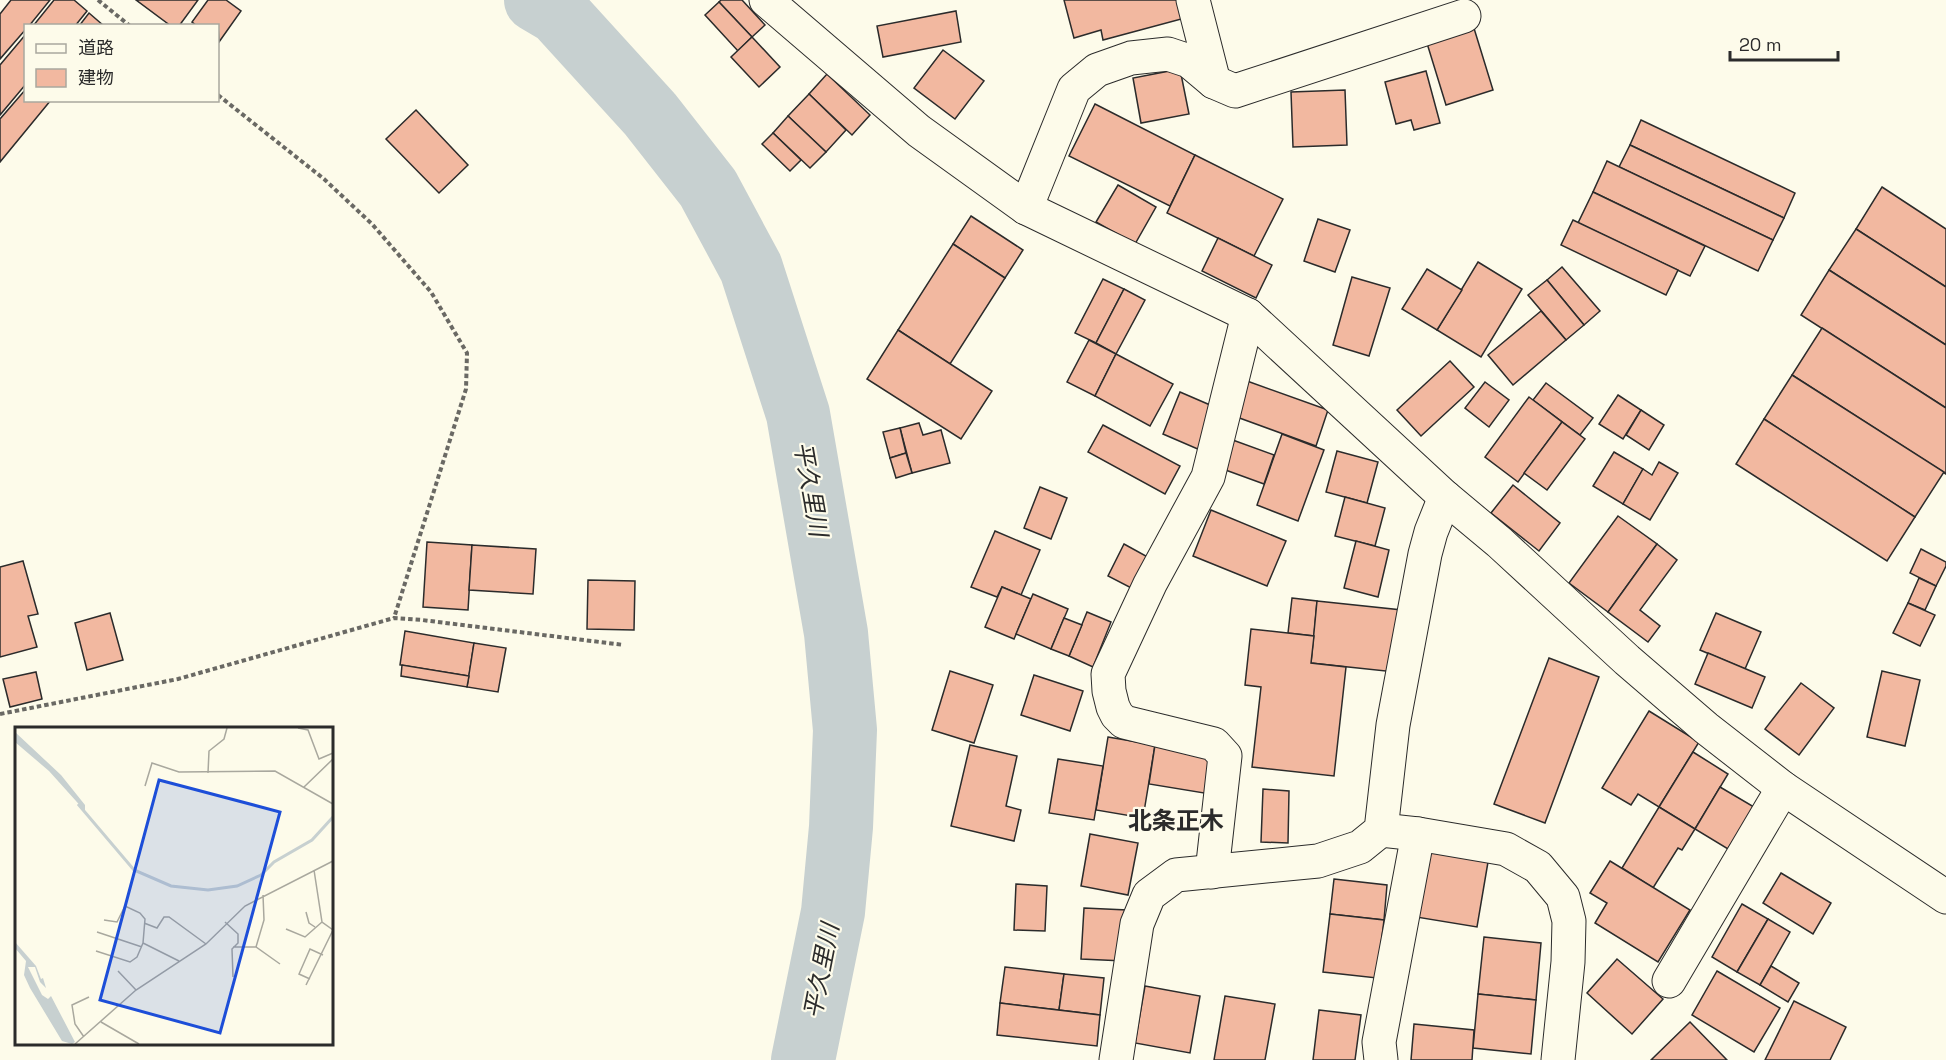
<svg xmlns="http://www.w3.org/2000/svg" width="1946" height="1060" font-family="'Space Grotesk','Noto Sans JP',sans-serif">
	<rect width="100%" height="100%" fill="#fdfbea"/>
	<g fill="none" stroke-linecap="round" stroke-linejoin="round">
		<!-- river -->
		<polyline stroke="#c7d0d0" stroke-width="64" points="536,0 558,13 650,114 708,188 751,268 798,414 836,633 845,730 841,827 833,912 803,1060"/>
	</g>
	<!-- building -->
	<g fill="#f2b8a0" stroke="#2b2b2b" stroke-width="1.5">
		<polygon points="11,0 50,0 29,26 26,26 26,29 0,59 0,14"/>
		<polygon points="54,0 74,0 87,11 75,26 33,26"/>
		<polygon points="136,0 198,0 179,26 171,26"/>
		<polygon points="208,0 226,0 241,11 219,42 218,26 197,26 192,22"/>
		<polygon points="721,0 742,0 765,25 752,37 719,2"/>
		<polygon points="1064,0 1180,0 1185,18 1103,40 1101,30 1074,38"/>
		<polygon points="719,2 752,37 738,51 705,15"/>
		<polygon points="956,11 961,42 883,57 877,26"/>
		<polygon points="89,13 104,26 79,26"/>
		<polygon points="1473,25 1493,90 1446,105 1426,40"/>
		<polygon points="26,34 26,84 0,115 0,65"/>
		<polygon points="752,37 780,67 759,87 731,57"/>
		<polygon points="943,50 984,81 955,119 914,88"/>
		<polygon points="1180,69 1189,114 1141,123 1133,78"/>
		<polygon points="1426,71 1440,123 1414,130 1411,120 1396,124 1385,82"/>
		<polygon points="827,74 870,115 852,135 809,94"/>
		<polygon points="26,89 26,100 51,100 0,162 0,119"/>
		<polygon points="1345,90 1347,145 1293,147 1291,92"/>
		<polygon points="809,94 846,130 826,152 788,116"/>
		<polygon points="1095,104 1195,155 1170,206 1069,156"/>
		<polygon points="416,110 468,165 439,193 386,139"/>
		<polygon points="788,116 826,152 810,168 773,133"/>
		<polygon points="1641,120 1795,193 1784,218 1630,145"/>
		<polygon points="773,133 801,160 790,171 762,144"/>
		<polygon points="1630,145 1784,218 1773,240 1619,167"/>
		<polygon points="1195,155 1283,199 1254,256 1167,213"/>
		<polygon points="1607,161 1773,240 1758,271 1593,192"/>
		<polygon points="1118,185 1156,207 1135,244 1096,222"/>
		<polygon points="1882,187 1946,229 1946,287 1856,229"/>
		<polygon points="1593,192 1705,246 1690,276 1578,223"/>
		<polygon points="971,216 1023,250 1005,278 953,244"/>
		<polygon points="1318,219 1350,230 1335,272 1304,261"/>
		<polygon points="1573,220 1678,270 1666,295 1561,245"/>
		<polygon points="1856,229 1946,287 1946,345 1829,270"/>
		<polygon points="1218,238 1272,265 1256,298 1202,271"/>
		<polygon points="953,244 1005,278 950,364 898,330"/>
		<polygon points="1478,262 1522,289 1481,357 1437,330"/>
		<polygon points="1562,267 1600,311 1584,325 1547,280"/>
		<polygon points="1427,269 1462,290 1437,330 1402,309"/>
		<polygon points="1829,270 1946,345 1946,408 1801,315"/>
		<polygon points="1352,277 1390,288 1369,356 1333,345"/>
		<polygon points="1103,279 1124,289 1096,343 1075,333"/>
		<polygon points="1547,280 1584,325 1566,340 1528,295"/>
		<polygon points="1124,289 1145,300 1116,354 1096,343"/>
		<polygon points="1541,311 1566,340 1513,385 1488,355"/>
		<polygon points="1822,328 1946,408 1946,474 1792,375"/>
		<polygon points="898,330 992,391 961,439 867,379"/>
		<polygon points="1089,340 1116,354 1095,396 1067,382"/>
		<polygon points="1116,354 1173,384 1150,426 1095,396"/>
		<polygon points="1450,361 1474,387 1421,436 1397,410"/>
		<polygon points="1792,375 1944,472 1915,517 1764,419"/>
		<polygon points="1247,381 1328,410 1316,446 1234,416"/>
		<polygon points="1485,382 1509,400 1489,427 1465,408"/>
		<polygon points="1546,383 1593,418 1580,435 1533,400"/>
		<polygon points="1180,392 1217,408 1200,450 1163,434"/>
		<polygon points="1618,395 1641,410 1623,439 1599,424"/>
		<polygon points="1529,397 1562,422 1518,482 1485,457"/>
		<polygon points="1641,410 1664,425 1649,450 1626,435"/>
		<polygon points="1764,419 1915,517 1887,561 1736,464"/>
		<polygon points="1562,422 1585,439 1547,490 1524,473"/>
		<polygon points="919,423 923,435 941,430 950,463 912,473 900,428"/>
		<polygon points="1103,425 1180,466 1165,494 1088,452"/>
		<polygon points="900,428 906,453 890,458 883,432"/>
		<polygon points="1282,434 1324,450 1298,521 1257,505"/>
		<polygon points="1230,439 1274,455 1264,484 1220,468"/>
		<polygon points="1337,451 1378,462 1367,503 1326,492"/>
		<polygon points="1614,452 1643,469 1623,504 1593,486"/>
		<polygon points="906,453 912,473 896,478 890,458"/>
		<polygon points="1659,462 1678,473 1650,520 1623,504 1643,469 1652,475"/>
		<polygon points="1513,485 1560,523 1539,551 1491,513"/>
		<polygon points="1040,487 1067,498 1051,539 1024,528"/>
		<polygon points="1345,497 1385,508 1375,546 1335,536"/>
		<polygon points="1211,510 1286,541 1267,586 1193,556"/>
		<polygon points="1618,516 1657,544 1608,612 1569,583"/>
		<polygon points="995,531 1040,550 1021,595 1002,587 997,597 971,587"/>
		<polygon points="1356,541 1389,550 1378,597 1344,588"/>
		<polygon points="427,542 472,545 468,610 423,607"/>
		<polygon points="1124,544 1155,561 1139,592 1108,576"/>
		<polygon points="1657,544 1677,560 1640,610 1660,626 1648,642 1608,612"/>
		<polygon points="472,545 536,549 533,594 469,590"/>
		<polygon points="1921,549 1946,562 1946,566 1936,586 1910,573"/>
		<polygon points="23,561 38,614 28,616 37,647 0,657 0,567"/>
		<polygon points="1919,578 1936,586 1925,610 1908,603"/>
		<polygon points="588,580 635,581 634,630 587,629"/>
		<polygon points="1002,587 1031,599 1014,639 985,627"/>
		<polygon points="1033,594 1068,609 1051,649 1016,634"/>
		<polygon points="1292,598 1317,601 1314,636 1288,633"/>
		<polygon points="1317,601 1402,610 1395,672 1311,663"/>
		<polygon points="1908,603 1935,615 1920,646 1893,633"/>
		<polygon points="1087,612 1111,622 1093,667 1069,656"/>
		<polygon points="110,613 123,660 87,670 75,623"/>
		<polygon points="1716,613 1761,632 1745,669 1700,650"/>
		<polygon points="1064,618 1082,625 1069,656 1051,649"/>
		<polygon points="1251,629 1314,636 1311,663 1346,667 1334,776 1252,767 1261,687 1245,685"/>
		<polygon points="405,631 474,643 469,676 400,665"/>
		<polygon points="474,643 506,648 498,692 467,687"/>
		<polygon points="1708,653 1765,677 1752,708 1695,684"/>
		<polygon points="1549,658 1599,677 1545,823 1494,804"/>
		<polygon points="402,665 469,676 467,687 401,676"/>
		<polygon points="950,671 993,685 974,743 932,730"/>
		<polygon points="1882,671 1920,680 1905,746 1867,737"/>
		<polygon points="36,672 42,699 10,707 3,679"/>
		<polygon points="1034,675 1083,691 1070,731 1021,715"/>
		<polygon points="1801,683 1834,708 1799,755 1765,729"/>
		<polygon points="1649,711 1699,742 1659,807 1638,794 1631,805 1602,788"/>
		<polygon points="1108,737 1155,745 1143,818 1096,810"/>
		<polygon points="970,745 1017,756 1006,806 1021,810 1014,841 951,826"/>
		<polygon points="1155,745 1217,755 1210,794 1149,784"/>
		<polygon points="1693,752 1728,774 1695,829 1659,807"/>
		<polygon points="1058,759 1103,766 1094,820 1049,813"/>
		<polygon points="1720,787 1754,807 1728,849 1695,829"/>
		<polygon points="1263,789 1289,791 1288,843 1261,842"/>
		<polygon points="1659,807 1695,829 1682,850 1678,848 1653,888 1622,868"/>
		<polygon points="1090,834 1138,843 1128,895 1081,886"/>
		<polygon points="1427,851 1488,862 1477,927 1416,917"/>
		<polygon points="1610,861 1690,910 1658,962 1595,923 1607,903 1590,893"/>
		<polygon points="1781,873 1831,903 1813,934 1763,903"/>
		<polygon points="1334,879 1387,885 1384,920 1330,914"/>
		<polygon points="1016,884 1047,886 1045,931 1014,930"/>
		<polygon points="1742,904 1768,919 1737,972 1712,957"/>
		<polygon points="1084,908 1127,910 1124,961 1081,959"/>
		<polygon points="1330,914 1384,920 1377,978 1323,972"/>
		<polygon points="1768,919 1790,932 1760,985 1737,972"/>
		<polygon points="1484,937 1541,943 1536,1000 1478,994"/>
		<polygon points="1617,959 1663,999 1632,1034 1587,993"/>
		<polygon points="1771,966 1799,983 1788,1002 1760,985"/>
		<polygon points="1005,967 1064,974 1059,1010 1000,1003"/>
		<polygon points="1717,971 1780,1008 1754,1052 1692,1015"/>
		<polygon points="1064,974 1104,978 1100,1015 1059,1010"/>
		<polygon points="1145,986 1200,996 1190,1053 1135,1043"/>
		<polygon points="1478,994 1536,1000 1531,1054 1473,1048"/>
		<polygon points="1225,996 1275,1004 1265,1060 1214,1060"/>
		<polygon points="1794,1001 1846,1027 1830,1060 1765,1060"/>
		<polygon points="1000,1003 1100,1015 1097,1046 997,1035"/>
		<polygon points="1319,1010 1361,1015 1355,1060 1313,1060"/>
		<polygon points="1690,1022 1727,1060 1651,1060"/>
		<polygon points="1414,1024 1474,1030 1472,1060 1411,1060"/>
	</g>
	<g fill="none" stroke-linecap="round" stroke-linejoin="round">
		<defs>
			<g id="street">
				<polyline points="766,0 919,131 1026,208 1248,315 1445,497 1499,542 1627,660 1706,728 1783,788 1946,897"/>
				<polyline points="1193,0 1214,82"/>
				<polyline points="1026,208 1074,89 1097,70 1131,58 1168,54 1189,61 1214,82 1235,91 1464,16"/>
				<polyline points="1381,830 1418,834 1506,849 1538,867 1563,897 1569,921 1568,962 1558,1060"/>
				<polyline points="1212,872 1225,756 1214,744 1124,722 1117,715 1113,707 1109,691 1108,674 1150,584 1208,477 1248,315"/>
				<polyline points="1669,981 1783,788"/>
				<polyline points="1116,1060 1137,924 1149,895 1176,875 1318,861 1360,847 1381,830 1393,725 1425,554 1431,532 1445,497"/>
				<polyline points="1381,1060 1379,1042 1418,834"/>
			</g>
		</defs>
		<!-- street casing -->
		<use href="#street" stroke="#2b2b2b" stroke-width="35"/>
		<!-- path -->
		<g stroke="#6a6964" stroke-width="4" stroke-dasharray="4.5 3" stroke-linecap="butt">
			<polyline points="98,0 130,26"/>
			<polyline points="218,95 324,179 372,224 431,292 467,353 466,389 394,618"/>
			<polyline points="0,714 178,679 394,618 422,620 624,645"/>
		</g>
		<!-- street -->
		<use href="#street" stroke="#fdfbea" stroke-width="33"/>
	</g>
	<g text-anchor="middle" dominant-baseline="central" stroke-width="4.5" stroke-linejoin="round" paint-order="stroke">
		<!-- water labels -->
		<g font-size="24" font-style="italic" fill="#2b2b2b" stroke="#fdfbea">
			<text transform="translate(811 489) rotate(80)">平久里川</text>
			<text transform="translate(821 971) rotate(-79)">平久里川</text>
		</g>
		<!-- neighbourhood labels -->
		<g font-size="24" font-weight="bold" fill="#2b2b2b" stroke="#fdfbea">
			<text x="1176" y="820">北条正木</text>
		</g>
	</g>
	<!-- overview -->
	<g transform="translate(15 727)">
		<rect width="318" height="318" fill="#fdfbea"/>
		<path d="M0,5L46,48L70,78V84L34,44L0,15ZM0,215L21,239L26,252L28,251L31,261L25,255L20,240H13L27,268L33,272L36,269L60,315L57,317L47,314L15,261L9,248L11,234L0,221Z" fill="#c7d0d0"/>
		<path fill="none" stroke="#c7d0d0" stroke-width="3" d="M63,77L119,143L156,159L193,163L222,159L246,148L259,135L297,113L318,90"/>
		<path fill="none" stroke="#a9a89e" stroke-width="1.5" d="M283,1L293,3L304,32L318,26M193,46L194,24L209,12L212,1M130,59L137,36L164,45L260,44L318,77M289,60L318,32M291,185L294,196L300,200M89,193L102,195L110,179L125,186L130,192L128,216L164,234M210,195L223,207V216L217,222L218,250M129,196L142,201L149,190H154L191,217M271,202L290,210L307,195M82,205L127,220M218,220H241L265,237M241,220L249,193L248,168M81,224L115,235L122,230L128,216M103,244L121,263M295,252L284,247L295,222L308,228M291,258L318,203L307,195L299,143M86,295L124,317M69,310L60,297L57,278L74,270M60,317L121,263L191,217L230,179L318,134"/>
		<path fill="#1d4ed8" fill-opacity="0.15" stroke="#1d4ed8" stroke-width="3" d="M144,53L265,85L205,306L85,273Z"/>
		<rect width="318" height="318" fill="none" stroke="#2b2b2b" stroke-width="3"/>
	</g>
	<!-- legend -->
	<rect x="24" y="24" width="195" height="78" fill="#fdfbea" stroke="#a9a89e" stroke-width="1.5"/>
	<rect x="36" y="44" width="30" height="9" fill="#fdfbea" stroke="#a9a89e" stroke-width="1.5"/>
	<text x="78" y="54" font-size="18" fill="#2b2b2b">道路</text>
	<rect x="36" y="69" width="30" height="18" fill="#f2b8a0" stroke="#a9a89e" stroke-width="1.5"/>
	<text x="78" y="84" font-size="18" fill="#2b2b2b">建物</text>
	<!-- scale -->
	<path d="M1730 51v9h108v-9" fill="none" stroke="#2b2b2b" stroke-width="3"/>
	<text x="1739" y="51" font-size="18" fill="#2b2b2b" stroke="#fdfbea" stroke-width="4.5" paint-order="stroke">20 m</text>
</svg>
